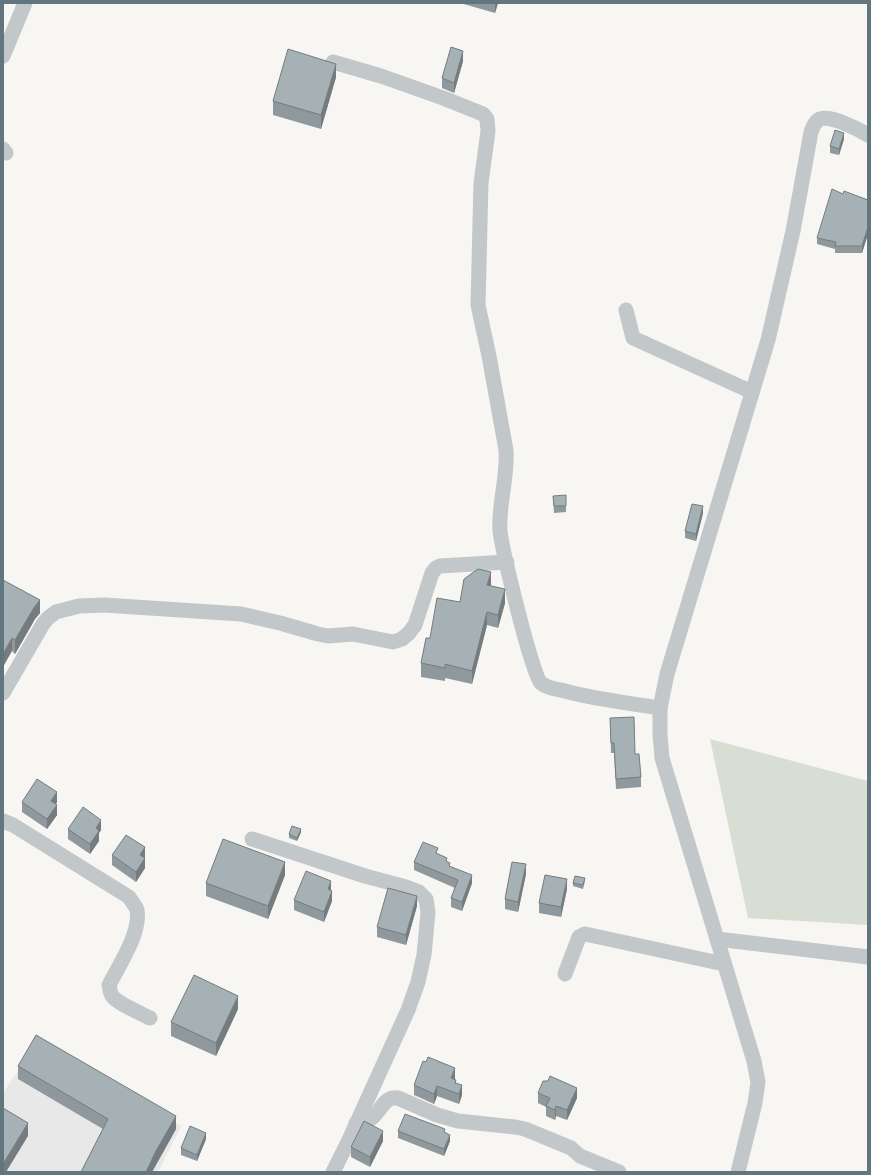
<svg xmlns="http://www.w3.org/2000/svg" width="871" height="1175" font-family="Inter,sans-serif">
	<rect width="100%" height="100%" fill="#f7f6f3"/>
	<!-- built -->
	<polygon fill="#e7e8e7" points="36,1045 181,1126 158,1172 3,1172 3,1093"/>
	<!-- green -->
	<polygon fill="#d9ded4" points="710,739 868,781 868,925 748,918"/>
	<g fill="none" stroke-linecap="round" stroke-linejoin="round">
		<!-- minor -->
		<g stroke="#c2c7c9" stroke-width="15">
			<polyline points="3,56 25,3"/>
			<path d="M333,62L381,76L443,98L483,114L487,119L488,131L481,183L478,305L489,356L506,450C508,478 498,504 500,531C502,549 532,675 541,683C547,688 555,689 561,690C593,699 627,703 660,708"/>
			<polyline points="3,149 6,153"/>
			<polyline points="626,310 633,338 752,392"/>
			<polyline points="3,693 43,624 48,618 56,612 79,606 104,605 241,614 280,623 318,634 328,636 353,634 393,642 402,639 409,633 415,625 432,573 436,568 440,566 507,562"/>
			<path d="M3,821L13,825L129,897C131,901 136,906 137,910C141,933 119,965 109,985C110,989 110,994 113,997C119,1004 140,1013 150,1018"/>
			<polyline points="252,839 365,876 406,887 419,892 426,899 428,912 424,955 418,982 408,1010 348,1142 333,1172"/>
			<polyline points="717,939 868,957"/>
			<polyline points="565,974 579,937 585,934 724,964"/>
			<path d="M356,1123C360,1122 366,1122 369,1120C381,1114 382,1096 398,1098L437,1115L458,1121L515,1127L525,1129L571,1148L580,1156L619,1172"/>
			<path d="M738,1172L755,1103L758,1082L754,1061L662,758L660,734V708L667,674L768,340L793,231L811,132C813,127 815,121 820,119C831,115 858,129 868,135"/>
		</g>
	</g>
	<!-- wall -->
	<g fill="#8f989c">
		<polygon points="460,3 498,3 495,13"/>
		<polygon points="463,61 454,93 442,88 442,78"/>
		<polygon points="336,77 321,129 273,115 273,101"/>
		<polygon points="844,139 839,155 830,153 830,146"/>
		<polygon points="843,194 868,200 868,234 862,253 835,253 835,249 817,244 817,238"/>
		<polygon points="553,496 566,506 566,512 554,513"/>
		<polygon points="703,513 696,541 685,538 685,531"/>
		<polygon points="3,580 40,613 35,619 15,654 12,651"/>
		<polygon points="490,586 505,603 498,628 487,625 472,684 445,678 445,681 421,677 421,663 430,638 460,602"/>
		<polygon points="610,718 635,754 641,777 641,787 616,789 614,753 611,753"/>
		<polygon points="22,802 57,802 56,804 57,815 47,829 22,812"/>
		<polygon points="68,829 101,830 99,833 99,841 90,854 68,839"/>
		<polygon points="301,832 297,841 289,838 289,834"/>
		<polygon points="438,854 447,862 450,867 472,883 462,911 451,907 451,898 455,888 414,870 414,862"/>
		<polygon points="112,855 145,857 145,868 136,882 112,865"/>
		<polygon points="526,874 518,912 505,909 505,899"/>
		<polygon points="285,875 268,919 206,896 206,883"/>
		<polygon points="585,881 583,889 573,886 573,883"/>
		<polygon points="567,889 561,917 539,913 539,903"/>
		<polygon points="331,890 332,901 324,922 294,910 294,900"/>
		<polygon points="417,906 406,945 377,937 377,927"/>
		<polygon points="238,1009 216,1056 171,1036 171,1022"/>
		<polygon points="18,1066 176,1129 152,1172 81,1172 103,1129 18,1079"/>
		<polygon points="455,1078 455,1080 462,1095 459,1104 437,1096 434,1104 414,1095 414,1085"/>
		<polygon points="538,1093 577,1098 567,1120 556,1116 555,1120 546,1116 546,1107 538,1103"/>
		<polygon points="398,1131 445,1133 450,1141 444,1156 398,1138"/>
		<polygon points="206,1139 197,1161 181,1155 181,1148"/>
		<polygon points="383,1141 370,1167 351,1157 351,1147"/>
	</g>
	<!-- shaded-wall -->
	<g fill="#747c7f">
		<polygon points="495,3 498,3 495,13"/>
		<polygon points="463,51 463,61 454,93 454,83"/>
		<polygon points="336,64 336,77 321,129 321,115"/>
		<polygon points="844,133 844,139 839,155 839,149"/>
		<polygon points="868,227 868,234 862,253 862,246"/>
		<polygon points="703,506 703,513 696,541 696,534"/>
		<polygon points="491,572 491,585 487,598 487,585"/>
		<polygon points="505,589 505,603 498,628 498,615"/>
		<polygon points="40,600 40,613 35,619 15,654 15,640 35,606"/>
		<polygon points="487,612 487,625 472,684 472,671"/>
		<polygon points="12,638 12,651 3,667 3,654"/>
		<polygon points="57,792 57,802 51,811 51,801"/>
		<polygon points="57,805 57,815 47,829 47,819"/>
		<polygon points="101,820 101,830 99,833 99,841 90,854 90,844 96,828"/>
		<polygon points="301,829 301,832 297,841 297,838"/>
		<polygon points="145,847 145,857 140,865 140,855"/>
		<polygon points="145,858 145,868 136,882 136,872"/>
		<polygon points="285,862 285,875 268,919 268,906"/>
		<polygon points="526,864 526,874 518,912 518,902"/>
		<polygon points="472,875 472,883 462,911 462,902"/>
		<polygon points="567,879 567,889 561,917 561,907"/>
		<polygon points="331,881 331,891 328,889"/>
		<polygon points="332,891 332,901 324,922 324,912"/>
		<polygon points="417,896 417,906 406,945 406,935"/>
		<polygon points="238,996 238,1009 216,1056 216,1043"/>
		<polygon points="455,1068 455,1078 451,1088 451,1078"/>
		<polygon points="462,1085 462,1095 459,1104 459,1094"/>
		<polygon points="437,1086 437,1096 434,1104 434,1094"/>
		<polygon points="577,1088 577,1098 567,1120 567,1110"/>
		<polygon points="556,1106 556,1116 555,1120 555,1110"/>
		<polygon points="176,1116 176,1129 152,1172 146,1172 156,1151"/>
		<polygon points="28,1123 28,1136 6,1172 3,1172 3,1164"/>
		<polygon points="383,1131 383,1141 370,1167 370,1157"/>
		<polygon points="206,1133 206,1139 197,1161 197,1155"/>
		<polygon points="450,1135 450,1141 444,1156 444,1149"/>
	</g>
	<!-- building -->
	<g fill="#a6b1b5" stroke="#747c7f">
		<polygon points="451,47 463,51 454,83 442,78"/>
		<polygon points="288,49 336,64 321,115 273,101"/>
		<polygon points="835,130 844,133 839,149 830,146"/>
		<polygon points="832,189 843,194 844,191 868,200 868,227 862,246 835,246 836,242 817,238"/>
		<polygon points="566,495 566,506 554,506 553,496"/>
		<polygon points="692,504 703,506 696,534 685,531"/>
		<polygon points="478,569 491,572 487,585 505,589 498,615 487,612 472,671 445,664 445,668 421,663 426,638 430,638 437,598 460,602 464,579"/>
		<polygon points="3,580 40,600 35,606 15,640 12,638 3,654"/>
		<polygon points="634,717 635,754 639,754 641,777 616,779 614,743 611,743 610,718"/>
		<polygon points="37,779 57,792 51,801 57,805 47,819 22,802"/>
		<polygon points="83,807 101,820 96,828 99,831 90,844 68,829"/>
		<polygon points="292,826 301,829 297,838 289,834"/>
		<polygon points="126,835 145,847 140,855 145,858 136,872 112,855"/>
		<polygon points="223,839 285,862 268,906 206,883"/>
		<polygon points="423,842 438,848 436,853 447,858 446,861 450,863 449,866 472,875 462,902 451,898 458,880 414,862"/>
		<polygon points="512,862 526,864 518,902 505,899"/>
		<polygon points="306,871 331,881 328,889 332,891 324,912 294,900"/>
		<polygon points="545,875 567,879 561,907 539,903"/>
		<polygon points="575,876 585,878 583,885 573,883"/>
		<polygon points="388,888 417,896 406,935 377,927"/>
		<polygon points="194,975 238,996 216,1043 171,1022"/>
		<polygon points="36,1035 176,1116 156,1151 146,1172 81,1172 108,1119 18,1066"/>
		<polygon points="428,1057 455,1068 451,1078 456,1080 455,1083 462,1085 459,1094 437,1086 434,1094 414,1085 423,1061 426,1062"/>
		<polygon points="550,1076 577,1088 567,1110 556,1106 555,1110 546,1106 550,1098 538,1093 543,1081 548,1081"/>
		<polygon points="3,1108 28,1123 3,1164"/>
		<polygon points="405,1114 445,1129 444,1132 450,1135 444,1149 398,1131"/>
		<polygon points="364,1121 383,1131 370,1157 351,1147"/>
		<polygon points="190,1126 206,1133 197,1155 181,1148"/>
	</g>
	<!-- border -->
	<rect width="871" height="1175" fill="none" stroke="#61767f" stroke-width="8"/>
</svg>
